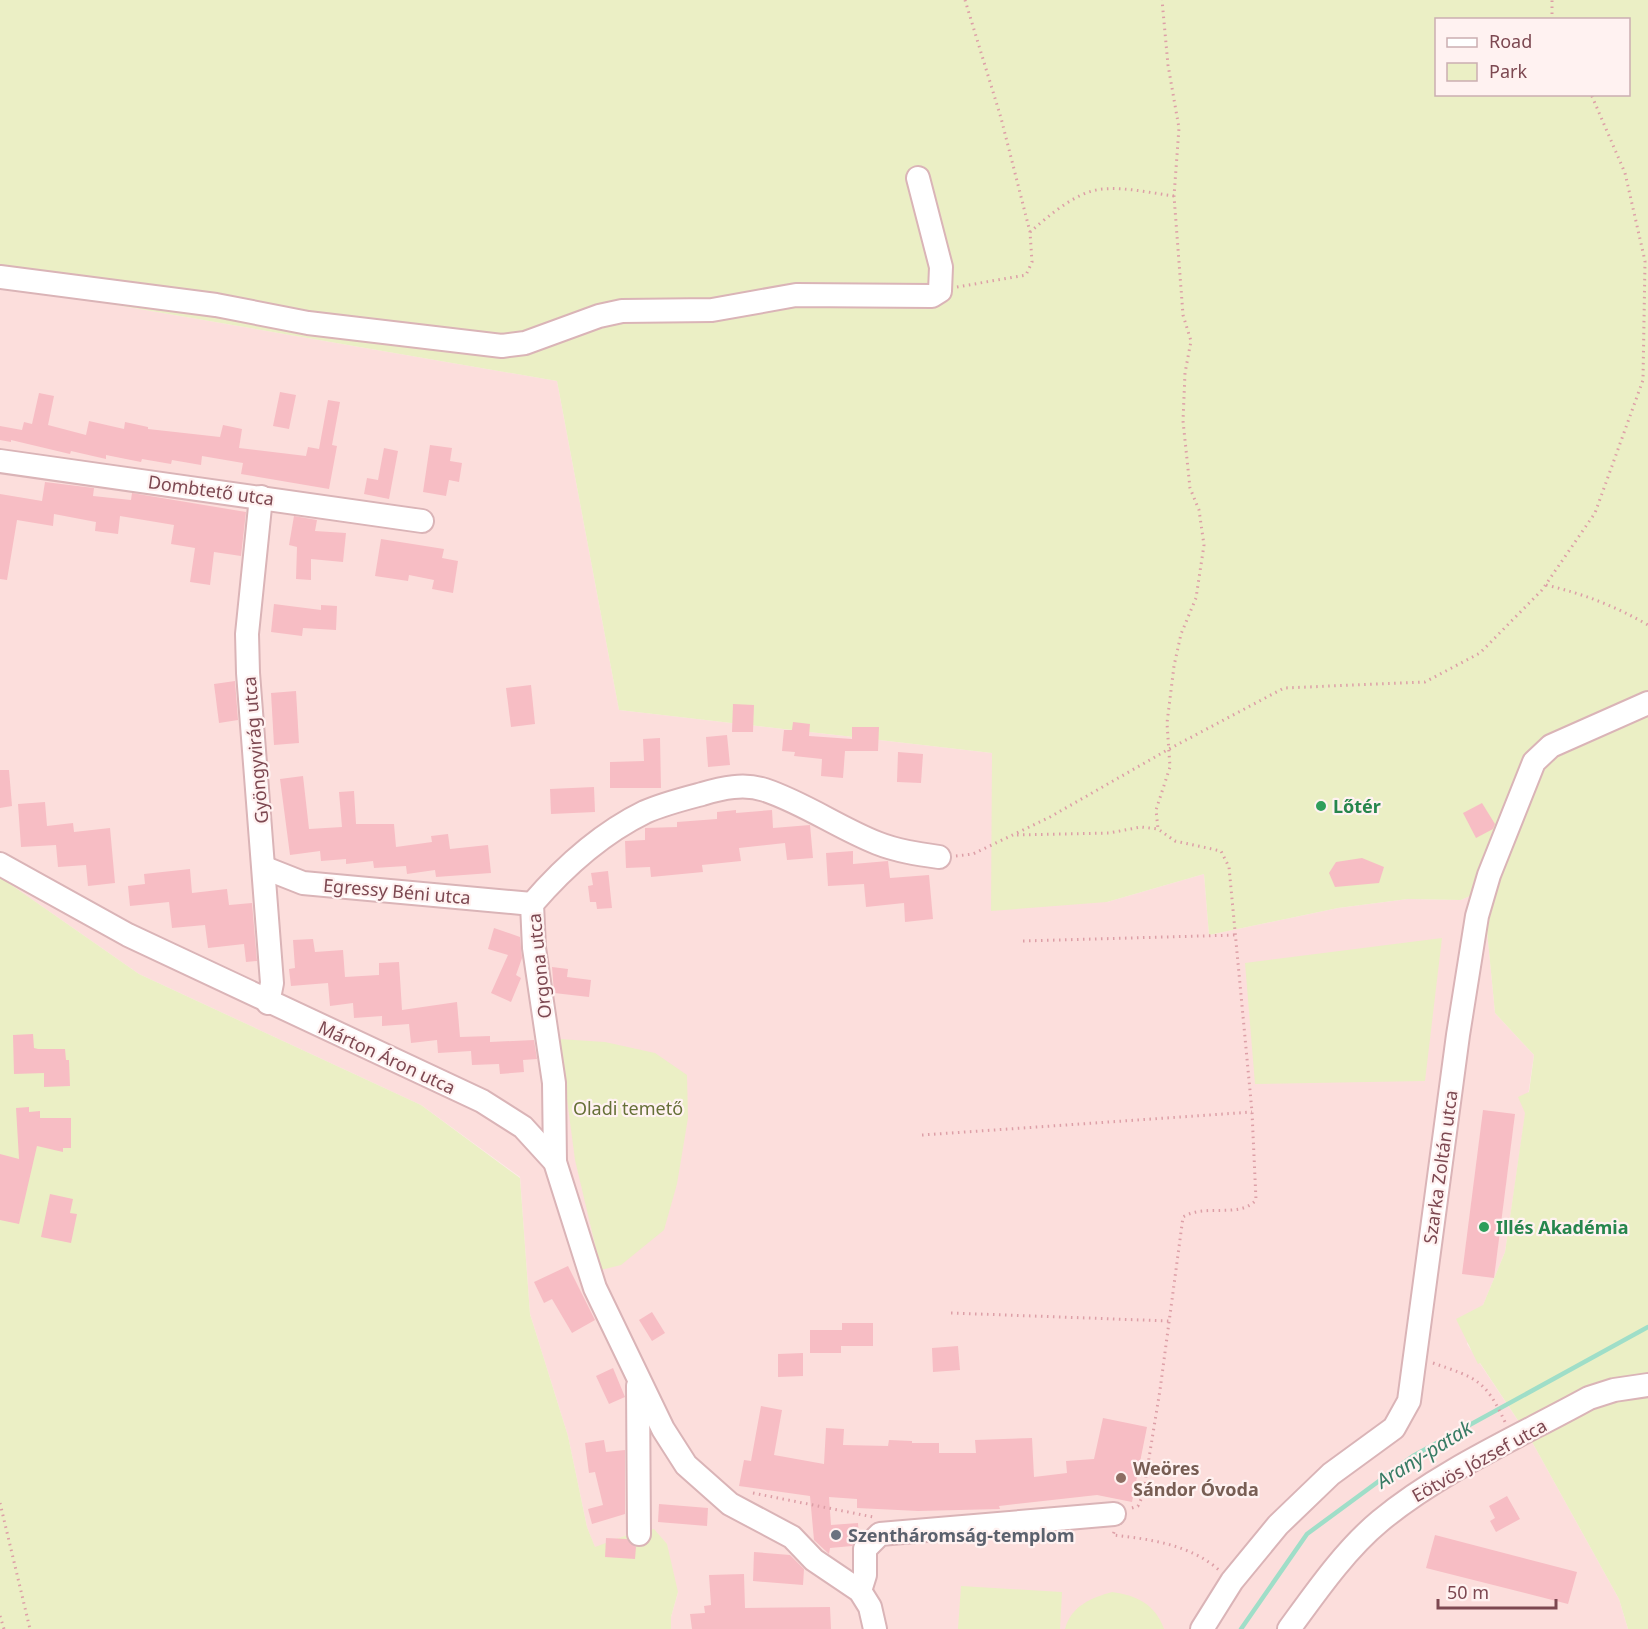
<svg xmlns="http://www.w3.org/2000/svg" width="1648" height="1629" font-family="'Noto Sans',sans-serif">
	<rect width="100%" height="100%" fill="#feebe9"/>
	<!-- residential -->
	<polygon fill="#fcdedc" points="0,285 557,381 619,710 992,753 1107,902 1204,874 1209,935 1338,908 1408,899 1461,900 1483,889 1495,1013 1534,1055 1505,1252 1467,1344 1531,1440 1619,1599 1628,1629 671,1629 671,1617 678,1592 630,1534 595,1548 587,1527 568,1436 530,1314 520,1177 421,1105 139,974 0,877"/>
	<!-- green -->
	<g fill="#ebefc5" fill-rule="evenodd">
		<path d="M0,0H1648V1629H1628L1619,1599L1531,1440L1480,1363L1478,1364L1456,1319L1483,1305L1505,1252L1525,1113L1518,1097L1529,1092L1534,1055L1495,1013L1483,890L1461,900L1408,899L1338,908L1209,935L1204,874L1107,902L991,911L992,753L619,710L557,381L0,285ZM1436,20H1628V94H1436Z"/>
		<polygon points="0,877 139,974 421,1105 520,1178 530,1314 568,1436 587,1527 595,1547 630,1534 654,1529 667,1544 678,1592 671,1617 671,1629 0,1629"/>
		<polygon points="1442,938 1425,1081 1255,1084 1245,963"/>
		<polygon points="559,1039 605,1042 655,1053 687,1075 688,1118 677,1184 664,1230 621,1265 601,1270 575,1160"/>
		<polygon points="961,1586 1062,1592 1060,1629 958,1629"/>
		<path d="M1112,1592C1136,1595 1155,1604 1164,1629H1065C1071,1606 1091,1598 1112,1592Z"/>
	</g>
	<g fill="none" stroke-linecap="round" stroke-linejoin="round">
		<!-- stream -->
		<polyline stroke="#9fdec8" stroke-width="4.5" points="1241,1629 1307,1534 1413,1456 1648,1327"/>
	</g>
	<!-- building -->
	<g fill="#f7bdc4">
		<polygon points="280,392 296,395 289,429 273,426"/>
		<polygon points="39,393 54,396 48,425 86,435 89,421 124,429 125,422 148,427 148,429 220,437 223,425 242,429 239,448 306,456 308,447 319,449 328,400 340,402 332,445 337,446 329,489 241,474 243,463 202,456 201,465 172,460 171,464 142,459 141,462 106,455 106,459 71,451 70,454 11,440 11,442 0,440 0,426 22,430 24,422 32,424"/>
		<polygon points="430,445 452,448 450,461 462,463 459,482 449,480 446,496 423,492"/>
		<polygon points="384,448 398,451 389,499 364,494 367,478 378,480"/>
		<polygon points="45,482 94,488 93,496 131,500 132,493 246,512 241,556 214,552 210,585 190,582 195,548 171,544 174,525 120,516 118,534 95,531 96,522 54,514 53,526 17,520 7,580 0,579 0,494 42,501"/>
		<polygon points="294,516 317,520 315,531 346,533 343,562 311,559 311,580 296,579 297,547 289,545"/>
		<polygon points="381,539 444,549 442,558 458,561 453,593 432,589 434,580 409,575 408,581 375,576"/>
		<polygon points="274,604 321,610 321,605 337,606 336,630 303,628 302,636 271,632"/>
		<polygon points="235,681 238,720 219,723 214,684"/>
		<polygon points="531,685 535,724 511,727 506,688"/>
		<polygon points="296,691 299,743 274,745 271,693"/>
		<polygon points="733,704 754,705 753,732 732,732"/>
		<polygon points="793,722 810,724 809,736 852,739 852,727 879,727 878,751 845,751 843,778 821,776 822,759 794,756 795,752 782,751 784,730 792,730"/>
		<polygon points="727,735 730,765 708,767 706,737"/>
		<polygon points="660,738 661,788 610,788 610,762 644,761 643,739"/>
		<polygon points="898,752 923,754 921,783 897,782"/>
		<polygon points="0,770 9,770 12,806 0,808"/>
		<polygon points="303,776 309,829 342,827 339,792 354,791 356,824 394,824 396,847 432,842 431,836 448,834 450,849 488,845 491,873 436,877 435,870 407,874 406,866 374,868 373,861 346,864 346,859 321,861 320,851 290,855 280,779"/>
		<polygon points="594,787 595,812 551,814 550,789"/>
		<polygon points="45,802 47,826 73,823 74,832 110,828 115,883 88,886 86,865 58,867 56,845 21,847 18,804"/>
		<polygon points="1482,803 1495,824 1493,829 1476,838 1463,813"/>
		<polygon points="736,810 736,813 772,810 773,828 810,825 813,858 787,860 785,843 739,848 741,861 702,865 703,872 651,877 650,867 626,868 625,841 645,840 645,828 677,827 677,822 717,819 717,812"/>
		<polygon points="853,851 853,864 888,861 890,878 929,875 933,919 905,922 904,903 866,907 864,884 828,886 826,853"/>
		<polygon points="1362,858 1384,867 1379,883 1335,887 1329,873 1336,862"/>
		<polygon points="190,869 192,893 227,889 229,905 252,903 257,961 246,962 244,944 208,948 205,925 172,928 169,902 130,906 128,886 145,884 144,874"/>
		<polygon points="608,871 612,908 597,909 596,902 590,902 588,886 593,885 591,873"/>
		<polygon points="494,928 520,937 522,958 516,975 521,978 511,1002 491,993 508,955 488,949"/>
		<polygon points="313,939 315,952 343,950 345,977 379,975 379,963 399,962 402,1010 457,1002 460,1037 490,1036 490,1042 534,1040 537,1059 523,1060 524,1072 500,1074 499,1064 472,1065 471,1051 438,1053 437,1040 411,1043 409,1024 382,1026 382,1016 354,1018 353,1003 330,1006 328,983 291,986 289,969 295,968 293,940"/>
		<polygon points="552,967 568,969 567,977 591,980 589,997 554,993"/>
		<polygon points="33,1034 34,1048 38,1049 65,1049 66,1060 69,1060 70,1086 44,1087 44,1073 14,1074 13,1035"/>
		<polygon points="29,1107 29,1112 40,1111 40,1118 71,1118 71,1148 63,1148 63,1152 37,1146 19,1224 0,1220 0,1154 19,1159 16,1108"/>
		<polygon points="1483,1110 1515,1114 1494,1278 1462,1274"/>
		<polygon points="50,1194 73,1199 70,1213 77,1214 71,1243 41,1237"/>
		<polygon points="568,1266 595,1320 572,1333 552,1299 544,1303 534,1282"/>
		<polygon points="652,1312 665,1333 652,1341 639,1320"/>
		<polygon points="842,1323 873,1323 873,1346 841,1346 841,1353 810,1353 810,1330 842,1330"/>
		<polygon points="958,1346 960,1370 933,1372 932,1348"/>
		<polygon points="803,1353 803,1376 778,1377 778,1354"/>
		<polygon points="613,1368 625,1397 609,1404 596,1376"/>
		<polygon points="761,1406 782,1410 774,1455 824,1464 826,1428 844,1429 843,1445 888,1446 889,1440 912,1441 912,1443 939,1443 939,1453 976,1453 975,1440 1032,1438 1034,1477 1067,1473 1066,1461 1094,1459 1103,1418 1147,1427 1132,1502 1097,1495 999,1506 1000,1509 918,1511 857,1508 857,1499 829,1497 831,1525 858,1523 859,1536 852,1546 830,1548 829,1554 814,1540 810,1496 739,1486 744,1460 751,1461"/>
		<polygon points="604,1440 606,1452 625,1450 625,1514 592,1524 588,1509 603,1505 595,1472 589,1473 585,1443"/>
		<polygon points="1507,1496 1520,1519 1496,1532 1490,1521 1495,1518 1489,1506"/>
		<polygon points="659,1504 708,1508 707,1526 658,1522"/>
		<polygon points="1435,1535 1577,1572 1568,1604 1426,1568"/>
		<polygon points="606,1538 627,1539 636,1547 635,1559 605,1557"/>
		<polygon points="754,1552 790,1555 804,1569 803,1585 753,1581"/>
		<polygon points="744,1574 745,1608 830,1607 831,1629 692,1629 690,1614 705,1613 704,1606 711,1605 709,1575"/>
	</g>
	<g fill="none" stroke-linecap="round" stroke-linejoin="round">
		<defs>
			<g id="minor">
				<polyline points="0,277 216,305 308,323 502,346 525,343 599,316 622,311 712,310 796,295 932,296 940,291 941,267 918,178"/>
				<polyline points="0,461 422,521"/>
				<polyline points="261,497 247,634 248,673 272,983 268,1003"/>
				<polyline points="0,864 128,935 482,1101 523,1127 555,1162 595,1288 663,1429 686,1465 730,1504 792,1537 814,1560 860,1591 870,1607 875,1629"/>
				<polyline points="265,868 303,883 532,904"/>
				<path d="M555,1162L554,1083L534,948L532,904C563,868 602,833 645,812C663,804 683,799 702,794C722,788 744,783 765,790C804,803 839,828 877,843C897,851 918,854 939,857"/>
				<polyline points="638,1386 639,1534"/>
				<polyline points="860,1591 865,1575 865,1549 880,1534 1114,1514"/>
				<polyline points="1202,1629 1232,1581 1278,1525 1331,1474 1394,1428 1409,1401 1458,1035 1477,916 1489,875 1534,762 1551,746 1648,703"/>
				<path d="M1289,1629C1316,1592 1345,1550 1380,1521C1440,1471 1520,1436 1589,1398L1614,1390L1648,1385"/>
			</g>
		</defs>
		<!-- minor casing -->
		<use href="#minor" stroke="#dab4b7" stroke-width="26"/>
		<!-- path -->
		<g stroke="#dd9fa7" stroke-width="3" stroke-dasharray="1.5 4.5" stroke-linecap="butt">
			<polyline points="1552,20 1552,0"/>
			<path d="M1030,232C1049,216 1076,191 1103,189C1126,187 1151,193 1174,196"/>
			<polyline points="957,287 1026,275 1032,262 1030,232 1001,118 965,0"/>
			<path d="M1546,585C1584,594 1615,606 1648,625"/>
			<polyline points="1017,835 1109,833 1141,827 1158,829"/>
			<polyline points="956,856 973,854 1050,817 1169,749 1284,688 1425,682 1480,653 1542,590 1595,513 1643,380 1645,261 1625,173 1591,94"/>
			<polyline points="1023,941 1236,935"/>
			<polyline points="922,1135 1252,1112"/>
			<polyline points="951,1313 1169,1321"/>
			<path d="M1433,1363C1476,1378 1485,1379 1505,1422"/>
			<polyline points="753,1493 873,1517"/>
			<polyline points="0,1503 30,1629"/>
			<path d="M1132,1508L1138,1506L1143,1495L1160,1390L1183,1217C1205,1203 1239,1219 1256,1200L1252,1112L1229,867L1221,851L1175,841L1158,829L1156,810L1170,767L1167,723L1174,666L1181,634L1196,598L1204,545L1199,510L1190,488L1183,421L1185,373L1191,341L1183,315L1174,196L1179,128L1168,65L1162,0"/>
			<path d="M1114,1532L1113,1535C1150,1539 1191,1545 1219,1570"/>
			<polyline points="0,1616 4,1629"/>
		</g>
		<!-- minor -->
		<use href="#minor" stroke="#fff" stroke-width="22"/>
	</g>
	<!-- markers -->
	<g fill="#2e9e5b" stroke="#fff2f1" stroke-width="2">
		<circle cx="1321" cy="806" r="6"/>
		<circle cx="1484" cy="1227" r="6"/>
	</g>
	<circle fill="#8d6e63" stroke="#fff2f1" stroke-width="2" cx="1121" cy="1478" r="6"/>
	<circle fill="#6b7280" stroke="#fff2f1" stroke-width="2" cx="836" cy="1535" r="6"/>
	<g text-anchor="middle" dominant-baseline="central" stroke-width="4.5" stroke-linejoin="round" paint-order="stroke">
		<!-- street labels -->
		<g font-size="18" fill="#7d4851" stroke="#fff2f1">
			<text transform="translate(211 490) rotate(8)">Dombtető utca</text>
			<text transform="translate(255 750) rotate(-95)">Gyöngyvirág utca</text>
			<text transform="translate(397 891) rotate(5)">Egressy Béni utca</text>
			<text transform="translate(539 966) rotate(-96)">Orgona utca</text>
			<text transform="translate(387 1057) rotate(25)">Márton Áron utca</text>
			<text transform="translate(1440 1167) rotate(-82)">Szarka Zoltán utca</text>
			<text transform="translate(1479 1460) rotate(-29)">Eötvös József utca</text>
		</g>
		<!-- leisure labels -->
		<g font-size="18" font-weight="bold" fill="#27864d" stroke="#fff2f1" text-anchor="start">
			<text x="1333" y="806">Lőtér</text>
			<text x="1496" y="1227">Illés Akadémia</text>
		</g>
		<!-- park labels -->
		<g font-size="18" fill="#667037" stroke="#fff2f1">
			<text x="628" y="1108">Oladi temető</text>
		</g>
		<!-- education labels -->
		<g font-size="18" font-weight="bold" fill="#785e54" stroke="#fff2f1" text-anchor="start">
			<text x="1133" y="1468">Weöres<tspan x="1133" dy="21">Sándor Óvoda</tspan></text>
		</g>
		<!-- worship labels -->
		<g font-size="18" font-weight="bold" fill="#5b616d" stroke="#fff2f1" text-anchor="start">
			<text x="848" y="1535">Szentháromság-templom</text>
		</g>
		<!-- water labels -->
		<g font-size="20" font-style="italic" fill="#377b64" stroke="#fff2f1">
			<text transform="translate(1424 1454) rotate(-32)">Arany-patak</text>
		</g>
	</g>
	<!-- legend -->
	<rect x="1435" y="18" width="195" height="78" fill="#fff2f1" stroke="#cbaeb1" stroke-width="1.5"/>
	<rect x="1447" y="38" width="30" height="9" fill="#ffffff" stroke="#cbaeb1" stroke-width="1.5"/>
	<text x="1489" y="48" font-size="18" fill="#7d4851">Road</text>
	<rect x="1447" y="63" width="30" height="18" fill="#ebefc5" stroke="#cbaeb1" stroke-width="1.5"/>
	<text x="1489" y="78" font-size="18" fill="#7d4851">Park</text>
	<!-- scale -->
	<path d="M1438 1599v9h118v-9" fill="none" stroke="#7d4851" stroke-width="3"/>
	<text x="1447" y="1599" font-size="18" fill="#7d4851" stroke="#fff2f1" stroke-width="4.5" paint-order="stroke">50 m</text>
</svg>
